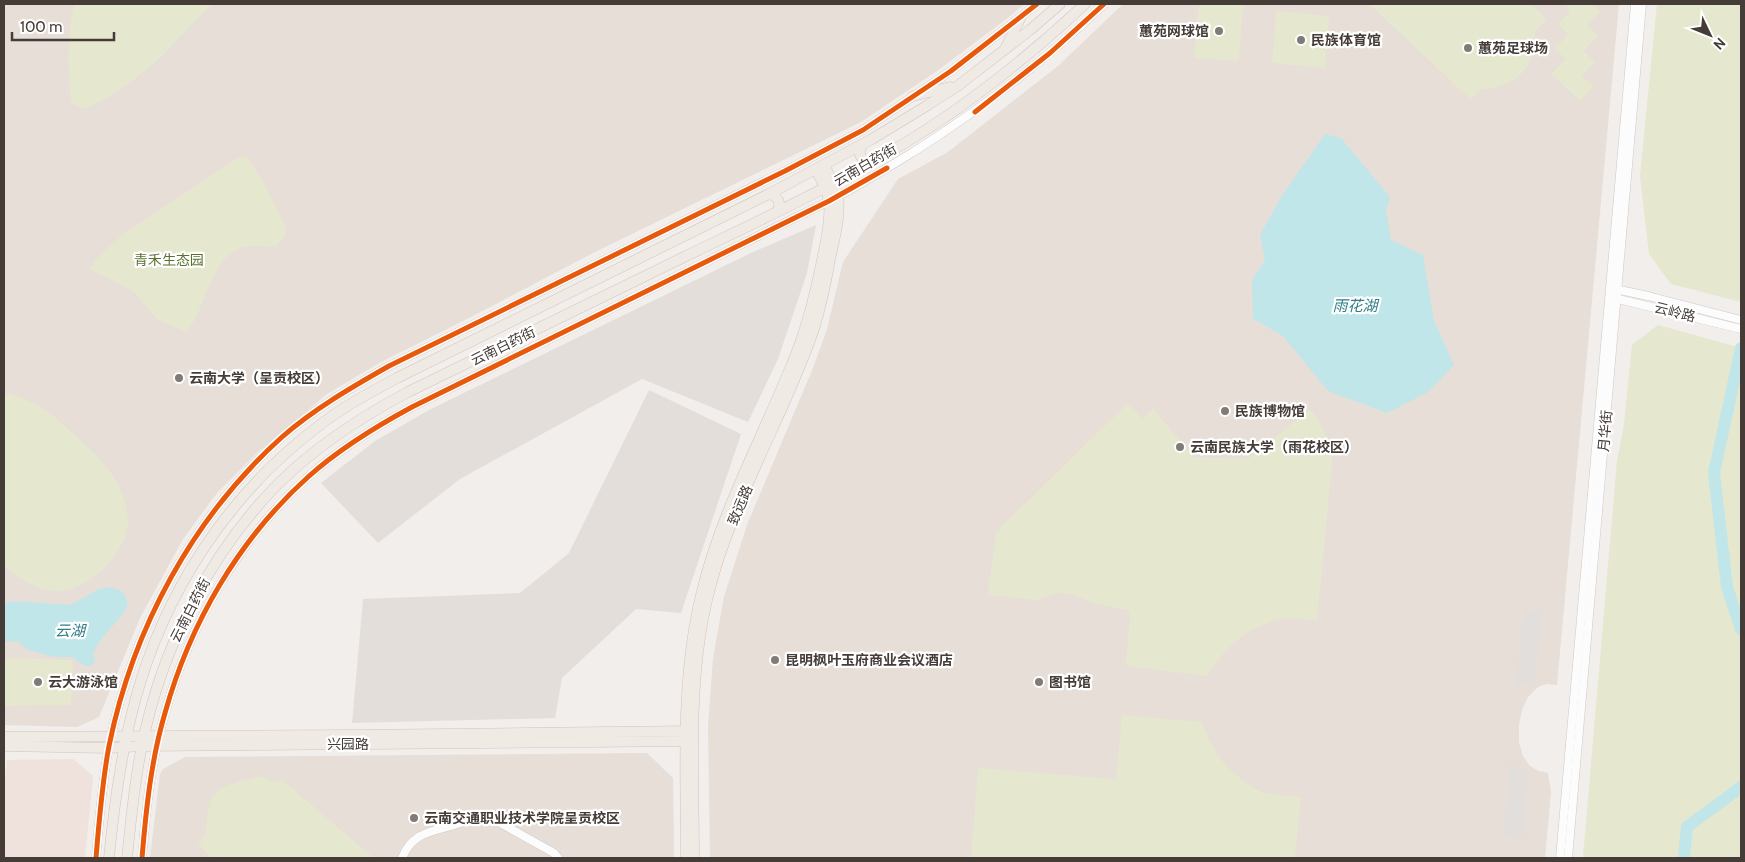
<svg xmlns="http://www.w3.org/2000/svg" width="1745" height="862" font-family="Cabin,'Noto Sans SC',sans-serif">
	<rect width="100%" height="100%" fill="#f1eeeb"/>
	<!-- residential -->
	<g fill="#e4deda">
		<polygon points="816,225 807,273 778,359 748,422 642,379 460,479 378,543 321,483 375,441 429,410 753,252"/>
		<polygon points="649,390 741,434 681,613 636,609 562,678 555,718 352,723 363,599 520,593 569,553"/>
	</g>
	<!-- commercial -->
	<polygon fill="#efe2dc" points="73,759 93,776 85,858 4,858 4,790 7,760"/>
	<!-- education -->
	<g fill="#e6ded7">
		<polygon points="4,4 1024,4 1009,17 937,71 861,122 595,252 471,317 381,362 327,394 259,451 217,493 183,539 140,618 99,717 77,727 4,725"/>
		<polygon points="1123,4 1619,4 1557,685 1547,684 1538,687 1528,697 1522,710 1519,724 1519,742 1523,756 1530,766 1539,771 1548,773 1551,792 1545,858 710,858 708,726 713,658 724,597 747,525 813,368 827,329 843,262 898,179 948,152 1058,66"/>
		<polygon points="647,753 673,778 674,858 150,858 160,774 163,769 185,757"/>
	</g>
	<!-- green -->
	<g fill="#e5e7ce">
		<path d="M74,4H213C195,20 179,39 162,56C139,78 114,95 85,109L71,102C68,68 67,37 74,4Z"/>
		<polygon points="1199,4 1243,4 1239,61 1194,58"/>
		<path d="M1369,4H1531L1547,19C1543,23 1536,29 1535,34C1534,39 1535,45 1534,50C1528,76 1506,89 1480,89L1471,100Z"/>
		<polygon points="1564,4 1591,4 1600,12 1587,25 1598,36 1584,51 1595,62 1582,76 1594,86 1580,101 1551,74 1565,59 1555,48 1568,34 1558,24 1570,11"/>
		<polygon points="1657,4 1741,4 1741,302 1671,284 1649,254 1640,176"/>
		<polygon points="1276,11 1329,16 1325,68 1272,63"/>
		<path d="M240,156L248,158L262,180L286,227L284,237L276,247C266,247 254,245 244,247C210,255 206,311 186,332L157,319L133,291L90,269L94,261L123,234Z"/>
		<polygon points="1658,325 1741,348 1741,858 1583,858 1617,461 1624,424 1632,345"/>
		<path d="M4,393C37,400 50,412 74,434C95,453 113,469 123,496C126,503 128,514 128,522C127,553 88,592 57,591C37,591 17,578 4,565Z"/>
		<path d="M1128,403L1142,418L1153,409L1194,457L1247,459L1310,409C1325,430 1330,437 1332,463L1317,621C1309,620 1301,618 1294,618C1253,621 1228,643 1207,676L1126,666L1130,611L1093,603L1075,595L1058,593L1038,600L988,595L996,532Z"/>
		<polygon points="4,658 73,660 71,705 4,706"/>
		<path d="M1122,715L1202,722C1212,750 1223,767 1248,784C1252,787 1257,790 1262,792C1274,795 1288,796 1301,797L1295,858H971L978,768L1116,779Z"/>
		<path d="M260,776L275,782L281,779L374,858H211L198,843L206,835C208,784 215,789 260,776Z"/>
	</g>
	<!-- parking -->
	<g fill="#e1dedc">
		<polygon points="1524,611 1541,612 1535,681 1516,687"/>
		<polygon points="1510,762 1527,776 1522,838 1504,836"/>
	</g>
	<!-- water -->
	<g fill="#c1e6ea">
		<polygon points="1325,134 1341,138 1390,197 1386,210 1391,240 1423,255 1434,321 1454,365 1428,392 1387,413 1328,391 1283,336 1253,319 1252,280 1265,260 1260,235 1281,197"/>
		<path d="M111,587C121,590 125,593 128,604C122,621 101,633 93,654L95,660C89,672 81,664 73,657H55L28,650L19,642L9,641L4,643V604L13,601L70,605L99,589Z"/>
	</g>
	<g fill="none" stroke-linecap="round" stroke-linejoin="round">
		<!-- river -->
		<g stroke="#c1e6ea" stroke-width="12">
			<polyline points="1741,348 1714,473 1727,587 1741,629"/>
			<polyline points="1684,858 1687,827 1741,787"/>
		</g>
		<defs>
			<g id="minor">
				<polyline points="1615,289 1648,296 1741,320"/>
				<polyline points="1614,298 1741,329"/>
				<path d="M96,858C99,821 102,783 109,746C133,628 193,517 282,437C314,409 352,387 389,366L785,171L863,130L951,71L1037,4"/>
				<path d="M142,858C146,810 151,760 165,713C190,623 239,539 308,477C339,449 375,427 412,407L829,201C859,186 889,167 918,149C985,106 1046,60 1104,4"/>
				<path d="M402,858C413,831 433,832 457,824C466,821 475,817 484,814L554,853L558,858"/>
				<polyline points="1560,858 1635,4"/>
				<polyline points="1568,858 1642,4"/>
			</g>
			<g id="major">
				<polyline points="1006,47 1020,19"/>
				<polyline points="913,96 950,87"/>
				<path d="M862,145C857,154 861,160 870,163"/>
				<path d="M769,194C778,196 781,202 778,211"/>
				<polyline points="4,737 357,735 690,731"/>
				<polyline points="4,746 109,748 142,746 692,741"/>
				<path d="M109,858C114,805 121,753 135,701C164,593 227,496 316,428C341,408 369,393 397,378L769,194L872,139L928,105L959,85L1030,30L1060,4"/>
				<path d="M127,858C131,821 134,783 142,746C161,649 209,554 278,484C316,446 361,417 408,392C500,347 592,302 684,257C771,215 860,174 941,120C991,86 1040,46 1085,4"/>
				<path d="M686,858C686,769 680,678 702,591C721,513 761,440 791,366C805,334 814,299 821,265C825,245 831,221 829,201C827,189 821,179 816,170"/>
				<path d="M694,858C694,770 687,678 709,592C726,525 758,462 786,399C796,376 806,353 814,329C821,306 826,283 830,259C834,240 841,216 838,196C836,185 829,175 824,165"/>
			</g>
		</defs>
		<!-- minor casing -->
		<use href="#minor" stroke="#cdcac7" stroke-width="9"/>
		<!-- major casing -->
		<use href="#major" stroke="#d1c4bb" stroke-width="11"/>
		<!-- minor -->
		<use href="#minor" stroke="#fdfcfc" stroke-width="8"/>
		<!-- major -->
		<use href="#major" stroke="#f0eae5" stroke-width="10"/>
		<defs>
			<g id="cycleway">
				<polyline points="975,112 1050,53 1104,4"/>
				<path d="M96,858C99,821 102,783 109,746C133,628 193,517 282,437C314,409 352,387 389,366L785,171L863,130L951,71L1037,4"/>
				<path d="M142,858C146,810 151,760 165,713C190,623 239,539 308,477C339,449 375,427 412,407L829,201L887,168"/>
			</g>
		</defs>
		<!-- cycleway casing -->
		<use href="#cycleway" stroke="#fff" stroke-width="8"/>
		<!-- cycleway -->
		<use href="#cycleway" stroke="#e8590c" stroke-width="5"/>
	</g>
	<!-- markers -->
	<g fill="#817a77" stroke="#fff" stroke-width="2">
		<circle cx="1219" cy="31" r="5"/>
		<circle cx="1301" cy="40" r="5"/>
		<circle cx="1468" cy="48" r="5"/>
		<circle cx="179" cy="378" r="5"/>
		<circle cx="1225" cy="411" r="5"/>
		<circle cx="1180" cy="447" r="5"/>
		<circle cx="775" cy="660" r="5"/>
		<circle cx="38" cy="682" r="5"/>
		<circle cx="1039" cy="682" r="5"/>
		<circle cx="414" cy="818" r="5"/>
	</g>
	<g text-anchor="middle" dominant-baseline="central" stroke-width="4.5" stroke-linejoin="round" paint-order="stroke">
		<!-- poi labels -->
		<g font-size="14" font-weight="bold" fill="#453c38" stroke="#fff" text-anchor="start">
			<text x="1209" y="31" text-anchor="end">蕙苑网球馆</text>
			<text x="1311" y="40">民族体育馆</text>
			<text x="1478" y="48">蕙苑足球场</text>
			<text x="189" y="378">云南大学（呈贡校区）</text>
			<text x="1235" y="411">民族博物馆</text>
			<text x="1190" y="447">云南民族大学（雨花校区）</text>
			<text x="785" y="660">昆明枫叶玉府商业会议酒店</text>
			<text x="48" y="682">云大游泳馆</text>
			<text x="1049" y="682">图书馆</text>
			<text x="424" y="818">云南交通职业技术学院呈贡校区</text>
		</g>
		<!-- street labels -->
		<g font-size="14" fill="#453c38" stroke="#fff">
			<text transform="translate(865 165) rotate(-30)">云南白药街</text>
			<text transform="translate(1675 312) rotate(14)">云岭路</text>
			<text transform="translate(503 346) rotate(-26)">云南白药街</text>
			<text transform="translate(1605 431) rotate(-85)">月华街</text>
			<text transform="translate(740 505) rotate(-67)">致远路</text>
			<text transform="translate(190 610) rotate(-63)">云南白药街</text>
			<text x="348" y="744">兴园路</text>
		</g>
		<!-- park labels -->
		<g font-size="14" fill="#5c7131" stroke="#fff">
			<text x="169" y="260">青禾生态园</text>
		</g>
		<!-- water labels -->
		<g font-size="15" font-style="italic" fill="#337e88" stroke="#fff">
			<text x="1355" y="306">雨花湖</text>
			<text x="70" y="631">云湖</text>
		</g>
	</g>
	<!-- border -->
	<rect width="1745" height="862" fill="none" stroke="#453c38" stroke-width="10"/>
	<!-- north arrow -->
	<g transform="translate(1710 35) rotate(133)" stroke="#ffffff" stroke-width="4" paint-order="stroke">
	<path d="M0-4L9 19L0 12L-9 19Z" fill="#453c38"/>
	<text y="-8" font-size="14" font-weight="bold" text-anchor="middle" fill="#453c38">N</text>
	</g>
	<!-- scale -->
	<path d="M12 32v8h102v-8" fill="none" stroke="#453c38" stroke-width="2.5"/>
	<text x="20" y="32" font-size="15" fill="#453c38" stroke="#ffffff" stroke-width="4" paint-order="stroke">100 m</text>
</svg>
